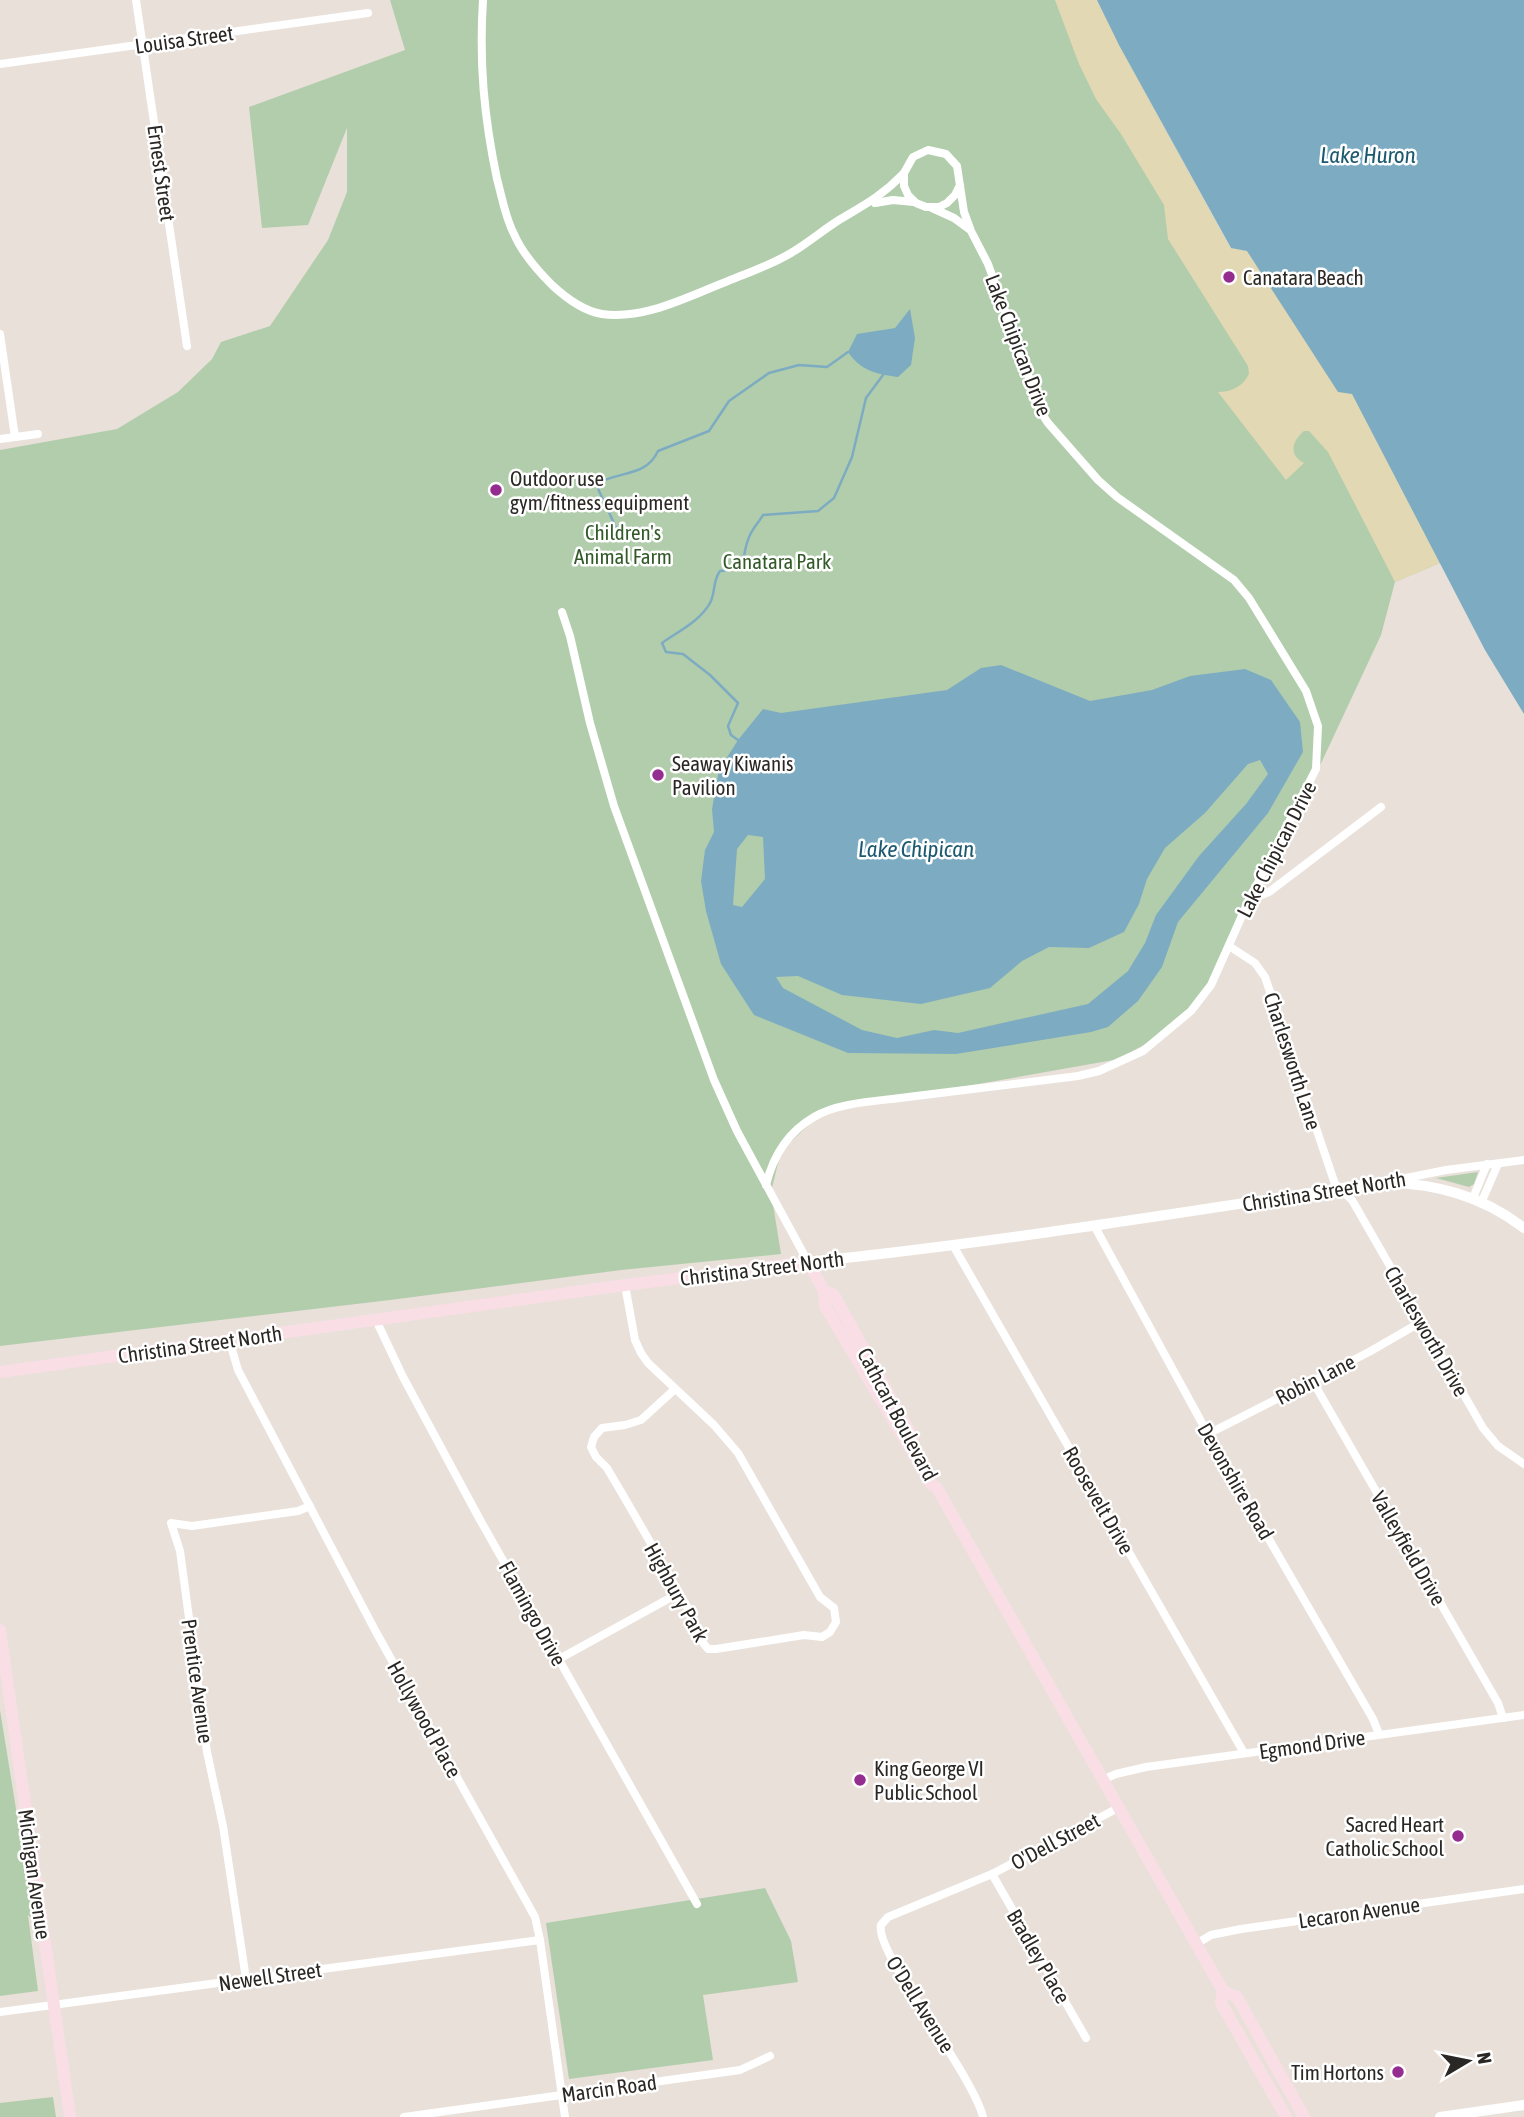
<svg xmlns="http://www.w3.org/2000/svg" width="1524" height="2117" font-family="'Asap Condensed',sans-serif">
	<rect width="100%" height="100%" fill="#e8e0d9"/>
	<!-- green -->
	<g fill="#b2cdac">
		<polygon points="390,0 1097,0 1119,45 1230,248 1247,251 1338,391 1352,394 1440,563 1395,582 1381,635 1324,757 1211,985 1173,1028 1119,1059 854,1106 817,1117 781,1151 771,1192 781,1254 621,1270 390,1300 0,1346 0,450 117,429 178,392 212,359 221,342 270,326 328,240 347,192 347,128 308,225 262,228 249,107 405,50"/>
		<polygon points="1478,1172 1474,1184 1469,1187 1436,1178"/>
		<polygon points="0,1710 34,1920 28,1915 38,1991 0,1996"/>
		<polygon points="765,1888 791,1941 798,1982 703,1995 713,2060 569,2079 546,1923"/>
		<polygon points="53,2097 56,2117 0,2117 0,2103"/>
	</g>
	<!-- sand -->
	<path fill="#e2d8b3" d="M1055,0H1097L1119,45L1230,248L1247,251L1338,391L1352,394L1440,563L1395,582L1328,452L1309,431H1304C1292,441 1288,455 1304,463L1286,480L1218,392C1232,392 1243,386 1249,374L1248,366L1168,239L1164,205L1121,134L1096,99L1079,64Z"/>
	<!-- water -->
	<g fill="#7dacc2" fill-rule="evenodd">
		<polygon points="1097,0 1524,0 1524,714 1485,650 1352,394 1338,392 1247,251 1231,248 1119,45"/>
		<path d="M910,309L915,338L911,365L898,377C876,374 861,371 848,352L857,334L895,328Z"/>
		<path d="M1001,665L1090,701L1152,690L1190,676L1245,669L1271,680L1300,722L1303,752L1268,813L1178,922L1162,967L1138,1001L1108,1027L1091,1032L956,1054L848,1053L754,1015L721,964L706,911L701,881L705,850L714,832L712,809L719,770L738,740L763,709L781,713L947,690L981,668ZM1260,760L1268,774L1246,804L1199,856L1156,915L1145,943L1128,971L1088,1004L958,1033L934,1030L897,1038L862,1030L783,988L776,977L798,976L842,995L921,1004L990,988L1022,961L1049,947L1089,948L1124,932L1139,904L1147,879L1165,848L1205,813L1248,764ZM748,835L763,837L765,879L742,907L733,905L737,849Z"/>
	</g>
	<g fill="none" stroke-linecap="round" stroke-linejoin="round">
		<!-- stream -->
		<g stroke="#7dacc2" stroke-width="2.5">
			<path d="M620,536L599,491L598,483C620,471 646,477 658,451L709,431L729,401L769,373L799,365L827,367L848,352"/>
			<path d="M738,740L731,735L728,726L738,703L710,675L683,654L666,652L662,643C679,631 700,621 710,603C716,592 712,582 720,571C752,568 739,558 750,535C753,528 759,522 763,515L818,511L834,498L852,457L866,398L883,375"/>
		</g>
		<!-- minor -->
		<g stroke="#fff" stroke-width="8">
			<polyline points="136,0 187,346"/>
			<path d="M483,0C479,63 484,117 497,179C502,197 505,217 514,234C522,253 538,271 552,285C566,298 583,311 602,314C645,320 689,296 728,281C750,272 771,265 791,253C808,243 823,230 839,220C864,205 883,195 903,174"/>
			<polyline points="0,64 368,13"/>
			<polyline points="875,203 893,200 914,202"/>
			<polyline points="932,208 954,218 969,229"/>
			<polyline points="0,334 15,437"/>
			<polyline points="0,439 38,434"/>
			<polyline points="562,612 570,636 590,723 614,806 714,1080 737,1131 808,1262"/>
			<polyline points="1249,900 1269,892 1381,807"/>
			<polyline points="1229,946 1255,963 1265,977 1335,1184 1352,1200 1483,1428 1498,1446 1524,1464"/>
			<polyline points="1396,1180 1446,1170 1524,1160"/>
			<path d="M766,1185C773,1156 788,1132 814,1117C838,1102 880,1101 908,1097C965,1090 1021,1083 1078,1076L1099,1071L1143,1051L1191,1011L1211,985L1249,900L1316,769L1318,726L1306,691L1249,598L1234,580L1117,497L1098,480L1048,423L1042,414L988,264L971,231L964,212L957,166L946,154L928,150L913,157L904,173V186L908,195L916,203L926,207H939L947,203L955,195L960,185"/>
			<polyline points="1473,1198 1487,1164"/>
			<polyline points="1482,1201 1498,1164"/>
			<polyline points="1095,1227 1208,1434 1373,1719 1379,1734"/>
			<polyline points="954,1247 1244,1753"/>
			<path d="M625,1285L635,1340L641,1353L648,1363L714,1425L738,1453L820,1597L834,1608L836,1622L830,1632L822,1637L804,1635L716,1649H708C698,1639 695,1623 689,1610C662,1563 635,1515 607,1468L596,1457L591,1447L594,1437L602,1428L625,1425L641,1420L675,1389"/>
			<polyline points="376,1320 403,1377 479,1518 697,1904"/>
			<polyline points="229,1339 238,1370 376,1632 535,1917 540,1940 565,2117"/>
			<polyline points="1312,1380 1498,1703 1503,1718"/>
			<polyline points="1208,1434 1369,1352 1421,1322"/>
			<polyline points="559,1659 679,1593"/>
			<polyline points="1102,1780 1116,1774 1146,1767 1524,1715"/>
			<polyline points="992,1874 1086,2038"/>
			<polyline points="1196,1944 1211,1935 1241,1929 1524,1889"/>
			<polyline points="246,1979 223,1826 207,1752 180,1551 171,1523 192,1526 298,1511 310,1506"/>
			<polyline points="0,2012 540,1940"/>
			<polyline points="404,2117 740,2070 770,2056"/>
			<path d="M983,2117C972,2072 874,1952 881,1925L888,1917L992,1874L1118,1808"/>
		</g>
		<!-- tertiary -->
		<g stroke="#fff" stroke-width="10">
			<path d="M808,1262C1001,1242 1191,1211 1383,1182C1436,1184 1481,1195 1524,1228"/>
			<polyline points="1440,2117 1524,2105"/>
		</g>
		<!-- secondary -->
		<g stroke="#f9dee6" stroke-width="12">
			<polyline points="824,1291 834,1295 913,1438"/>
			<polyline points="0,1372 625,1285 808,1262 824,1291 825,1306 931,1484 937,1488 1223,1991"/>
			<polyline points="0,1630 70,2117"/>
			<polyline points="1223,1991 1237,1997 1304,2117"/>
			<polyline points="1223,1991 1221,2003 1286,2117"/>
		</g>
	</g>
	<!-- markers -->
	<g fill="#952d91" stroke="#fff" stroke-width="2.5">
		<circle cx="1229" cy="277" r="7"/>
		<circle cx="496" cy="490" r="7"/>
		<circle cx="658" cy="775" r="7"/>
		<circle cx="860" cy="1780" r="7"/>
		<circle cx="1458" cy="1836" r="7"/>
		<circle cx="1398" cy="2072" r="7"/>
	</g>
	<g text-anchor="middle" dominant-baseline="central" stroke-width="5" stroke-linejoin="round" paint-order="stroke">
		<!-- street labels -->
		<g font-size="21" fill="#2a2724" stroke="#fff">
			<text transform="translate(184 39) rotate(-8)">Louisa Street</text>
			<text transform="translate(162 173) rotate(82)">Ernest Street</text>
			<text transform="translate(1019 345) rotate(69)">Lake Chipican Drive</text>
			<text transform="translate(1276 849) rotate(-63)">Lake Chipican Drive</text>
			<text transform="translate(1293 1061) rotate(72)">Charlesworth Lane</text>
			<text transform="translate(1324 1191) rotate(-9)">Christina Street North</text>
			<text transform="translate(762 1268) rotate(-7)">Christina Street North</text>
			<text transform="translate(1427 1331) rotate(60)">Charlesworth Drive</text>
			<text transform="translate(200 1344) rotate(-8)">Christina Street North</text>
			<text transform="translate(1315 1379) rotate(-27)">Robin Lane</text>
			<text transform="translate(898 1414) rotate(62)">Cathcart Boulevard</text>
			<text transform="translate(1236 1481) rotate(60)">Devonshire Road</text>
			<text transform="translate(1099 1500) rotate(60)">Roosevelt Drive</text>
			<text transform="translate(1409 1548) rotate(60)">Valleyfield Drive</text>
			<text transform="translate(677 1592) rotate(61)">Highbury Park</text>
			<text transform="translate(533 1613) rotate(61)">Flamingo Drive</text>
			<text transform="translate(198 1681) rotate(82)">Prentice Avenue</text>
			<text transform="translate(425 1719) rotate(61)">Hollywood Place</text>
			<text transform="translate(1312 1744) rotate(-8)">Egmond Drive</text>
			<text transform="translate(1055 1841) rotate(-28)">O'Dell Street</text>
			<text transform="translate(35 1874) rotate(82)">Michigan Avenue</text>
			<text transform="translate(1359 1912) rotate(-8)">Lecaron Avenue</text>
			<text transform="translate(1039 1956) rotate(60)">Bradley Place</text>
			<text transform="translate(270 1976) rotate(-8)">Newell Street</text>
			<text transform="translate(921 2004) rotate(58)">O'Dell Avenue</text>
			<text transform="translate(609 2088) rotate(-8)">Marcin Road</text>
		</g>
		<!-- poi labels -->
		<g font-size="21" fill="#2a2724" stroke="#fff" text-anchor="start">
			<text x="1243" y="277">Canatara Beach</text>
			<text x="510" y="478">Outdoor use<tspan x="510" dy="24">gym/fitness equipment</tspan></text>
			<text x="672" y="763">Seaway Kiwanis<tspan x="672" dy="24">Pavilion</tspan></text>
			<text x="874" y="1768">King George VI<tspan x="874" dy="24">Public School</tspan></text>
			<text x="1444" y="1824" text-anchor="end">Sacred Heart<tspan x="1444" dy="24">Catholic School</tspan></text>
			<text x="1384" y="2072" text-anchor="end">Tim Hortons</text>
		</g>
		<!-- park labels -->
		<g font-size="21" fill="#325a29" stroke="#fff">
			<text x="623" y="532">Children's<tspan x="623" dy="24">Animal Farm</tspan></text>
			<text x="777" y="561">Canatara Park</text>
		</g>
		<!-- water labels -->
		<g font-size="23" font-style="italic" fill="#1c5970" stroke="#fff">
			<text x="1368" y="155">Lake Huron</text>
			<text x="916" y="849">Lake Chipican</text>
		</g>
	</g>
	<!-- north arrow -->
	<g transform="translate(1468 2061) rotate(80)" stroke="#ffffff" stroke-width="5" paint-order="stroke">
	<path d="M0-5L12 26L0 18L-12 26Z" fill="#2a2724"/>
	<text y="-10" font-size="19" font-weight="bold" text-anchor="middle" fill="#2a2724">N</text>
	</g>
</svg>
